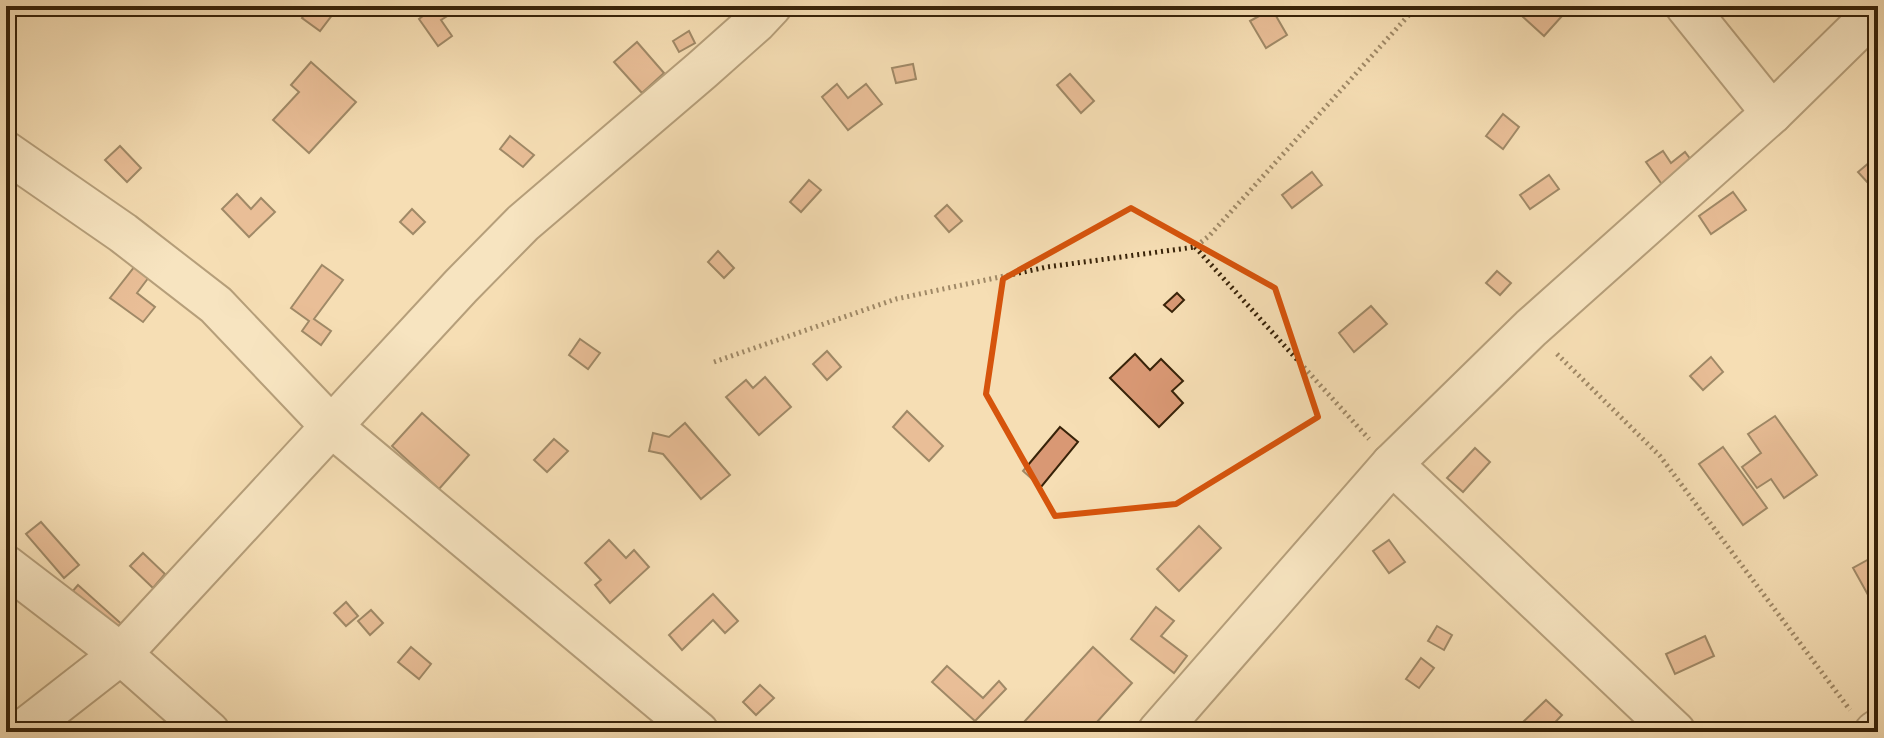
<svg xmlns="http://www.w3.org/2000/svg" width="1884" height="738" font-family="'IM FELL English',serif">
	<rect width="100%" height="100%" fill="#f6deb4"/>
	<filter id="stains"><feTurbulence type="fractalNoise" baseFrequency=".0025" numOctaves="4"/><feColorMatrix values="0 0 0 0 .2 0 0 0 0 .09 0 0 0 0 .02 0 0 0 .5 -.17"/></filter>
	<radialGradient id="worn" r=".72"><stop offset=".6" stop-color="#630" stop-opacity="0"/><stop offset="1" stop-color="#630" stop-opacity=".3"/></radialGradient>
	<!-- building -->
	<g fill="#d99874" stroke="#382309" stroke-width="2">
		<polygon points="311,6 339,6 320,31 302,18"/>
		<polygon points="436,6 442,6 449,15 441,20 452,36 438,46 419,19"/>
		<polygon points="1514,6 1571,6 1544,36 1513,8"/>
		<polygon points="1272,9 1287,35 1266,48 1250,21"/>
		<polygon points="689,31 695,43 679,52 673,41"/>
		<polygon points="637,42 664,73 642,93 614,62"/>
		<polygon points="311,62 356,102 309,153 273,120 299,92 291,85"/>
		<polygon points="913,64 916,79 896,83 892,68"/>
		<polygon points="1070,74 1094,101 1081,113 1057,85"/>
		<polygon points="837,84 848,98 866,84 882,104 848,130 822,97"/>
		<polygon points="1503,114 1519,127 1503,149 1486,136"/>
		<polygon points="510,136 534,155 523,167 500,149"/>
		<polygon points="120,146 141,168 127,182 105,160"/>
		<polygon points="1663,151 1671,163 1685,152 1697,168 1666,190 1646,162"/>
		<polygon points="1870,162 1878,171 1878,194 1858,172"/>
		<polygon points="1312,172 1322,185 1292,208 1282,195"/>
		<polygon points="1549,175 1559,189 1530,209 1520,195"/>
		<polygon points="809,180 821,190 801,212 790,202"/>
		<polygon points="1733,192 1746,210 1711,234 1699,216"/>
		<polygon points="237,194 251,209 261,198 275,212 249,237 222,209"/>
		<polygon points="947,205 962,221 949,232 935,216"/>
		<polygon points="412,209 425,222 413,234 400,222"/>
		<polygon points="718,251 734,268 724,278 708,262"/>
		<polygon points="322,265 343,280 314,319 331,331 321,345 302,331 309,321 291,308"/>
		<polygon points="135,266 149,277 137,293 155,307 143,322 110,298"/>
		<polygon points="1497,271 1511,283 1500,295 1486,283"/>
		<polygon points="1177,293 1184,300 1172,312 1164,305"/>
		<polygon points="1371,306 1387,324 1354,352 1339,333"/>
		<polygon points="580,339 600,353 588,369 569,355"/>
		<polygon points="827,351 841,367 827,380 813,364"/>
		<polygon points="1135,354 1150,370 1161,359 1183,381 1172,391 1183,403 1159,427 1110,378"/>
		<polygon points="1711,357 1723,372 1703,390 1690,376"/>
		<polygon points="765,377 791,407 759,435 726,397 746,380 753,388"/>
		<polygon points="907,411 943,446 929,461 893,427"/>
		<polygon points="422,413 469,455 439,489 392,446"/>
		<polygon points="1775,416 1817,475 1784,498 1771,479 1757,488 1742,467 1761,453 1748,434"/>
		<polygon points="685,423 730,475 701,499 663,454 649,451 653,433 669,437"/>
		<polygon points="1060,427 1078,442 1041,487 1023,471"/>
		<polygon points="554,439 568,451 547,472 534,460"/>
		<polygon points="1723,447 1767,508 1743,525 1699,464"/>
		<polygon points="1475,448 1490,462 1463,492 1447,478"/>
		<polygon points="41,522 79,565 64,578 26,534"/>
		<polygon points="1199,526 1221,548 1179,591 1157,569"/>
		<polygon points="609,540 626,558 634,550 649,567 610,603 595,585 601,580 585,563"/>
		<polygon points="1389,540 1405,562 1389,573 1373,551"/>
		<polygon points="143,553 165,574 153,588 130,566"/>
		<polygon points="1871,558 1878,571 1878,598 1872,602 1853,568"/>
		<polygon points="78,585 126,628 113,643 65,600"/>
		<polygon points="713,594 738,621 725,633 713,620 682,650 669,635"/>
		<polygon points="346,602 358,616 346,626 334,613"/>
		<polygon points="1156,607 1174,621 1161,636 1187,656 1174,673 1131,639"/>
		<polygon points="371,610 383,623 370,635 358,621"/>
		<polygon points="1437,626 1452,635 1444,650 1428,641"/>
		<polygon points="1705,636 1714,656 1675,674 1666,654"/>
		<polygon points="411,647 431,664 419,679 398,662"/>
		<polygon points="1093,647 1132,683 1088,732 1034,732 1024,722"/>
		<polygon points="1421,658 1434,668 1419,688 1406,679"/>
		<polygon points="947,666 983,698 999,681 1006,689 975,721 932,682"/>
		<polygon points="760,685 774,698 756,715 743,702"/>
		<polygon points="1546,700 1562,715 1546,732 1533,732 1523,722"/>
	</g>
	<g fill="none" stroke-linecap="round" stroke-linejoin="round">
		<defs>
			<g id="minor">
				<polyline points="1686,6 1772,113"/>
				<polyline points="6,152 123,233 216,305 331,426 698,732"/>
				<polyline points="1392,464 1675,732"/>
				<polyline points="6,566 121,654 461,286 523,223 702,70 756,22 771,6"/>
				<polyline points="21,732 121,654 209,732"/>
				<polyline points="1158,732 1392,464 1531,328 1772,113 1878,9"/>
				<polyline points="1875,732 1878,730"/>
			</g>
		</defs>
		<!-- minor casing -->
		<use href="#minor" stroke="#685234" stroke-width="44"/>
		<!-- path -->
		<g stroke="#382309" stroke-width="5" stroke-dasharray="2 4" stroke-linecap="butt">
			<polyline points="1195,247 1369,439"/>
			<polyline points="1557,354 1660,456 1850,710"/>
			<polyline points="714,362 896,299 1047,267 1195,247 1209,236 1417,6"/>
		</g>
		<!-- minor -->
		<use href="#minor" stroke="#f9eace" stroke-width="40"/>
	</g>
	<!-- marked area -->
	<path d="M0 0H1884V738H0ZM1131,208L1275,288L1318,417L1176,504L1055,516L986,394L1003,279Z" fill="#f6deb4" fill-opacity=".55" fill-rule="evenodd"/>
	<path fill="none" stroke="#d6540c" stroke-width="6" stroke-linejoin="round" d="M1131,208L1275,288L1318,417L1176,504L1055,516L986,394L1003,279Z"/>
	<!-- margin -->
	<rect width="1884" height="738" fill="none" stroke="#f6deb4" stroke-width="32"/>
	<rect x="8" y="8" width="1868" height="722" fill="none" stroke="#382309" stroke-width="4"/>
	<rect x="16" y="16" width="1852" height="706" fill="none" stroke="#382309" stroke-width="2"/>
	<rect width="100%" height="100%" filter="url(#stains)"/>
	<rect width="100%" height="100%" fill="url(#worn)"/>
</svg>
